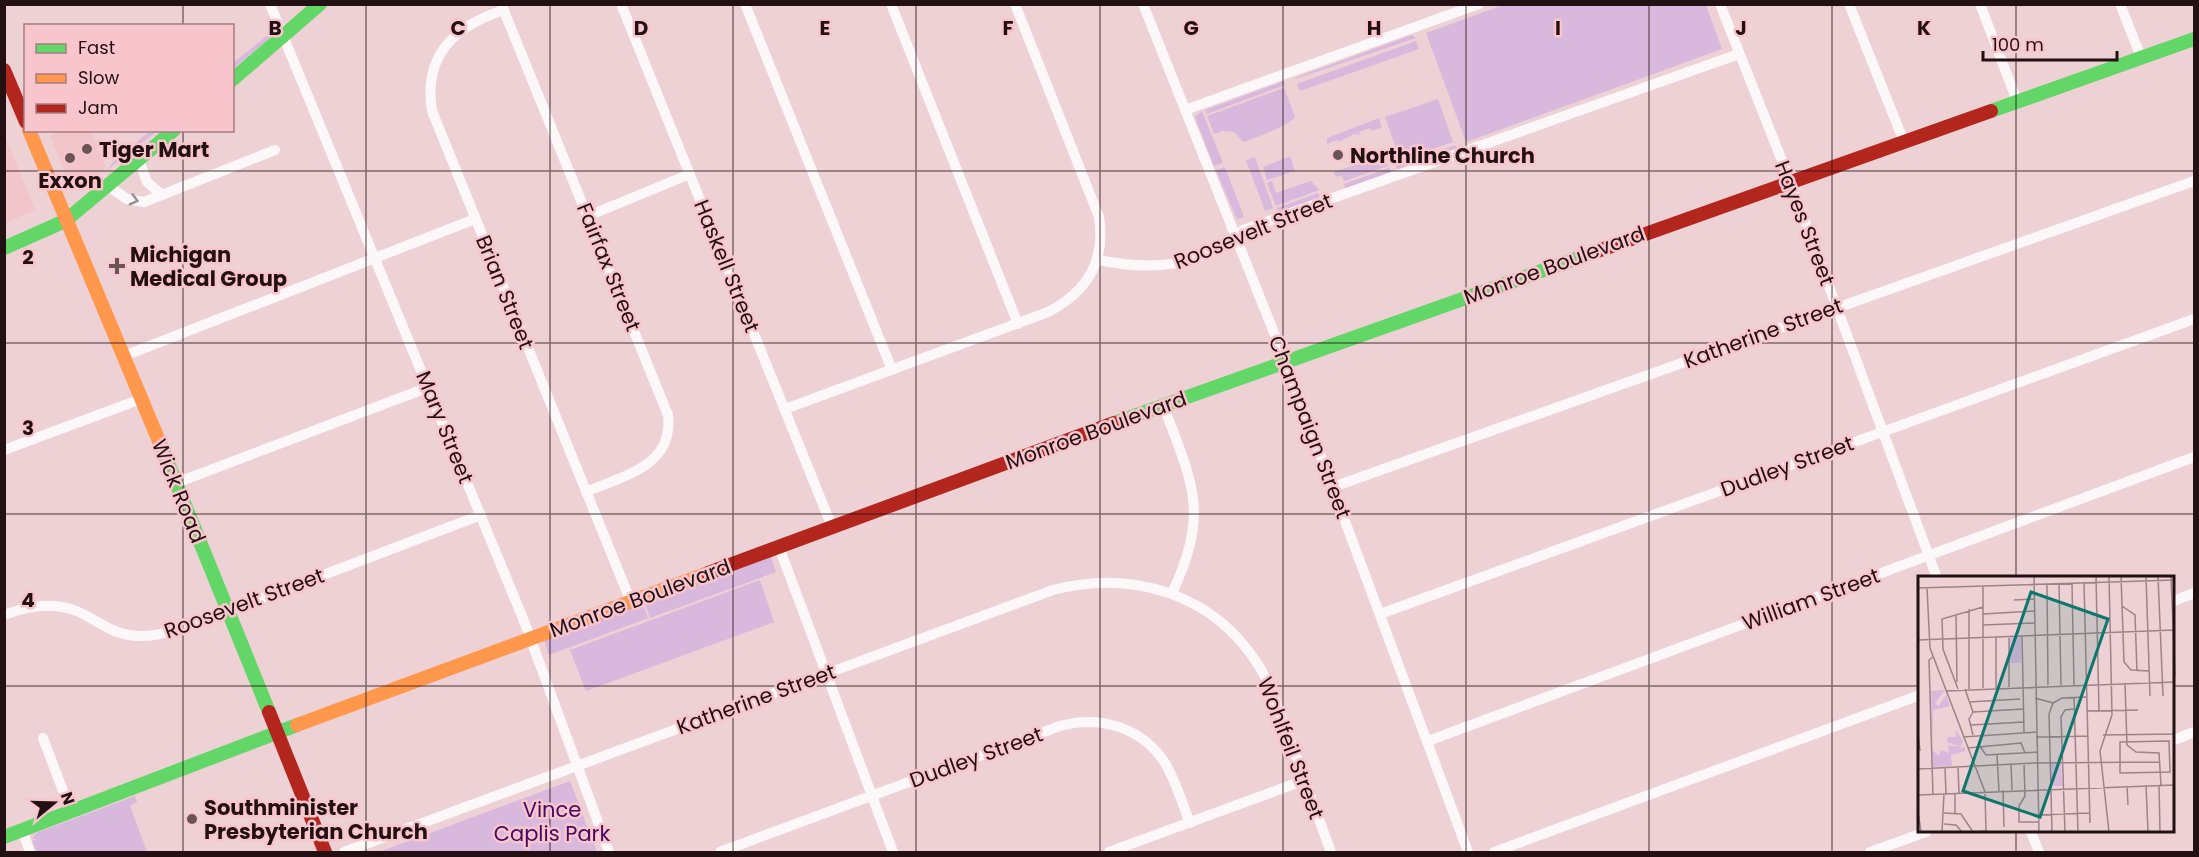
<svg xmlns="http://www.w3.org/2000/svg" width="2199" height="857" font-family="Poppins,sans-serif">
	<rect width="100%" height="100%" fill="#edd1d4"/>
	<!-- built -->
	<g fill="#f2c5cb">
		<polygon points="64,130 91,131 106,168 81,188 71,187 50,136"/>
		<polygon points="5,136 35,210 5,223 4,223"/>
	</g>
	<!-- green -->
	<g fill="#d8b8dc">
		<polygon points="1503,5 1706,5 1722,49 1466,142 1426,33"/>
		<polygon points="274,30 272,36 233,69 233,63"/>
		<polygon points="1412,35 1416,38 1295,79 1297,77"/>
		<polygon points="1416,41 1419,49 1300,91 1297,84"/>
		<polygon points="1284,81 1285,85 1207,114 1205,110"/>
		<path d="M1284,88L1295,117C1288,126 1255,138 1243,142L1234,132L1223,131L1214,134L1207,116Z"/>
		<polygon points="1438,99 1453,142 1400,160 1385,117"/>
		<polygon points="1202,111 1223,163 1214,166 1195,117"/>
		<polygon points="1379,118 1382,127 1372,131 1370,128 1359,132 1360,135 1354,134 1339,142 1337,140 1327,144 1327,138"/>
		<polygon points="151,130 157,131 107,170 113,162"/>
		<polygon points="1455,145 1457,148 1397,169 1396,165"/>
		<polygon points="1290,156 1295,171 1267,180 1263,167"/>
		<polygon points="1385,156 1388,166 1344,181 1342,175 1336,177 1334,172"/>
		<polygon points="1255,157 1273,208 1265,211 1246,160"/>
		<polygon points="1225,167 1244,217 1237,219 1216,170"/>
		<polygon points="1389,168 1391,172 1345,188 1344,184"/>
		<polygon points="1272,181 1276,193 1311,181 1319,190 1276,206 1267,183"/>
		<polygon points="1318,193 1320,197 1278,212 1277,208"/>
		<polygon points="771,557 776,572 650,618 645,603"/>
		<polygon points="760,580 774,622 586,691 570,650"/>
		<polygon points="643,604 648,618 549,655 544,640"/>
		<polygon points="570,781 597,852 379,852"/>
		<polygon points="135,796 137,802 130,806 147,852 37,852 32,841 37,839 32,839 36,833"/>
	</g>
	<g fill="none" stroke-linecap="round" stroke-linejoin="round">
		<!-- street -->
		<g stroke="#fcf8f9" stroke-width="10">
			<polyline points="270,4 524,621 609,852"/>
			<polyline points="621,4 832,527"/>
			<polyline points="745,4 892,370"/>
			<polyline points="891,4 1018,324"/>
			<polyline points="1143,4 1290,373 1468,852"/>
			<polyline points="1720,4 1790,181 1937,578"/>
			<polyline points="1849,4 1904,142"/>
			<polyline points="1980,4 2017,101"/>
			<polyline points="2120,4 2141,57"/>
			<path d="M502,6L668,415C674,466 623,476 586,492"/>
			<path d="M504,10C454,26 423,56 432,111L631,602"/>
			<polyline points="1185,110 1479,4"/>
			<polyline points="139,160 147,182 162,195"/>
			<polyline points="108,186 127,199 144,202 275,150"/>
			<polyline points="588,216 690,174"/>
			<path d="M1099,260C1151,271 1201,268 1243,230L1739,54"/>
			<polyline points="124,356 475,219"/>
			<path d="M1163,405C1193,484 1210,512 1172,593"/>
			<path d="M785,409L1048,312C1087,292 1106,261 1099,217L1015,4"/>
			<polyline points="4,450 141,399"/>
			<polyline points="176,483 429,387"/>
			<polyline points="1333,487 2194,181"/>
			<polyline points="779,547 893,852"/>
			<polyline points="2174,601 2194,593"/>
			<polyline points="1380,614 2194,319"/>
			<path d="M4,615C30,605 60,601 85,615C103,625 118,636 140,636C170,637 201,618 228,608L239,607L481,515"/>
			<polyline points="43,738 71,812"/>
			<polyline points="2174,740 2194,732"/>
			<polyline points="1428,741 2194,457"/>
			<polyline points="22,830 30,852"/>
			<polyline points="2031,832 2039,852"/>
			<path d="M344,852L1053,590C1133,569 1214,594 1259,666C1272,688 1280,713 1289,737C1303,776 1317,814 1331,852"/>
			<path d="M720,852L1060,726C1099,715 1142,727 1165,763C1176,781 1182,803 1190,823"/>
			<polyline points="1109,852 1305,780"/>
			<polyline points="1494,852 1920,695"/>
			<polyline points="1870,852 1926,832"/>
		</g>
		<!-- fast -->
		<g stroke="#63d668" stroke-width="14">
			<polyline points="232,80 320,4"/>
			<polyline points="1991,111 2194,39"/>
			<polyline points="4,248 65,221 174,130"/>
			<polyline points="1114,423 1592,253"/>
			<polyline points="159,441 269,712"/>
			<polyline points="4,837 297,725"/>
		</g>
		<!-- slow -->
		<g stroke="#ff974d" stroke-width="14">
			<polyline points="29,130 159,441"/>
			<polyline points="297,725 708,573"/>
		</g>
		<!-- jam -->
		<g stroke="#b3261e" stroke-width="14">
			<polyline points="4,70 26,122"/>
			<polyline points="1592,253 1991,111"/>
			<polyline points="708,573 1114,423"/>
			<polyline points="269,712 325,852"/>
		</g>
	</g>
	<!-- one-way arrows -->
	<defs><path id="oneway-chevron" d="M-2-3.5L2.5 0L-2 3.5" fill="none" stroke-width="1.6" stroke-linecap="round" stroke-linejoin="round" transform="scale(1.5)"/></defs>
	<use stroke="#9a9092" href="#oneway-chevron" transform="translate(134 200) rotate(15)"/>
	<!-- grid -->
	<path fill="none" stroke="#221013" stroke-width="1.5" stroke-opacity="0.55" d="M183,4V26M366,4V852M550,4V852M733,4V852M916,4V852M1100,4V852M1283,4V852M1466,4V852M1649,4V852M1832,4V852M2016,4V578M183,130V852M4,171H2194M4,343H2194M4,514H2194M4,686H1920M2174,686H2194M2016,832V852"/>
	<!-- markers -->
	<g fill="#695457" stroke="#f9c5cc" stroke-width="2">
		<circle cx="87" cy="149" r="6"/>
		<circle cx="1338" cy="155" r="6"/>
		<circle cx="70" cy="158" r="6"/>
		<path d="M114 257h6v6h6v6h-6v6h-6v-6h-6v-6h6z"/>
		<circle cx="192" cy="819" r="6"/>
	</g>
	<g text-anchor="middle" dominant-baseline="central" stroke-width="5" stroke-linejoin="round" paint-order="stroke">
		<!-- poi labels -->
		<g font-size="21" font-weight="bold" fill="#221013" stroke="#f9c5cc" text-anchor="start">
			<text x="99" y="149">Tiger Mart</text>
			<text x="1350" y="155">Northline Church</text>
			<text x="70" y="180" text-anchor="middle">Exxon</text>
			<text x="130" y="254">Michigan<tspan x="130" dy="24">Medical Group</tspan></text>
			<text x="204" y="807">Southminister<tspan x="204" dy="24">Presbyterian Church</tspan></text>
		</g>
		<!-- street labels -->
		<g font-size="21" fill="#221013" stroke="#f9c5cc">
			<text transform="translate(1805 223) rotate(69)">Hayes Street</text>
			<text transform="translate(1253 231) rotate(-22)">Roosevelt Street</text>
			<text transform="translate(1554 265) rotate(-20)">Monroe Boulevard</text>
			<text transform="translate(727 266) rotate(68)">Haskell Street</text>
			<text transform="translate(609 267) rotate(68)">Fairfax Street</text>
			<text transform="translate(505 292) rotate(68)">Brian Street</text>
			<text transform="translate(1763 333) rotate(-20)">Katherine Street</text>
			<text transform="translate(445 427) rotate(68)">Mary Street</text>
			<text transform="translate(1310 427) rotate(69)">Champaign Street</text>
			<text transform="translate(1096 430) rotate(-20)">Monroe Boulevard</text>
			<text transform="translate(1787 466) rotate(-20)">Dudley Street</text>
			<text transform="translate(179 491) rotate(68)">Wick Road</text>
			<text transform="translate(640 598) rotate(-20)">Monroe Boulevard</text>
			<text transform="translate(1811 599) rotate(-20)">William Street</text>
			<text transform="translate(244 603) rotate(-20)">Roosevelt Street</text>
			<text transform="translate(756 699) rotate(-20)">Katherine Street</text>
			<text transform="translate(1291 748) rotate(69)">Wohlfeil Street</text>
			<text transform="translate(976 757) rotate(-20)">Dudley Street</text>
		</g>
		<!-- park labels -->
		<g font-size="21" fill="#440a61" stroke="#f9c5cc">
			<text x="552" y="809">Vince<tspan x="552" dy="24">Caplis Park</tspan></text>
		</g>
	</g>
	<!-- overview -->
	<g transform="translate(1918 576)">
		<rect width="256" height="256" fill="#edd1d4"/>
		<path d="M91,61H103V87H92ZM27,114L17,127L21,130L28,119L32,130L15,134V167L13,115ZM38,154L45,165L42,172L47,171V175L33,179L34,190L15,191L14,174L21,180L23,174L31,177L30,170H41L29,166L30,161H38ZM133,187H143L144,210H133Z" fill="#d8b8dc"/>
		<path fill="none" stroke="#9c8487" stroke-width="1.5" d="M116,0L121,256M178,0L181,135M191,0L194,139L182,175L191,256M203,0L206,86L213,94L231,95M228,0L232,120M240,0L245,120M253,0L257,100M141,7L143,109M154,7L156,109M166,7L172,247M129,8L130,109M65,10V112M0,12L257,4M9,12L12,72L67,216L68,256M96,24L116,23M204,30L217,39L219,95M51,33V113M38,38L39,106M65,38L116,35M65,49L117,47M104,59L106,156M78,60V112M91,60V111M0,64L257,54M15,81L11,84L15,219M207,107L209,169L218,176L241,177L243,209M40,113L25,73L24,43L65,31M47,113L55,136L51,143L55,159M28,115L257,106M156,121L160,256M117,122L135,127M51,126L102,123M135,127L144,122L168,121M169,135L220,134M55,136L105,133M53,149L106,146M0,157L2,175M185,159L257,158M45,161L118,156M118,161L170,160M251,165L252,196L202,197V166ZM61,169L68,179L119,176M50,172L103,167L107,177M79,179L81,215M106,187L107,220L101,230V246H121M93,188L94,214M40,191L41,217M27,192L28,218M0,193L117,187L242,186M228,209L230,256M241,209L242,256M209,210L210,229M85,214L86,251M37,217V237M0,219L257,209M0,235L3,256M26,237L43,238L55,256L68,255M120,239L172,237M26,248L38,249L44,256M24,256L26,218M134,256L131,138L135,127M147,256L143,141L147,134L156,133"/>
		<path fill="#0f766e" fill-opacity="0.15" stroke="#0f766e" stroke-width="3" d="M113,16L190,43L122,241L45,215Z"/>
		<rect width="256" height="256" fill="none" stroke="#221013" stroke-width="3"/>
	</g>
	<g font-size="20" text-anchor="middle" font-weight="bold" fill="#221013" stroke="#f9c5cc" stroke-width="5" stroke-linejoin="round" paint-order="stroke">
		<text x="275" y="35">B</text>
		<text x="458" y="35">C</text>
		<text x="641" y="35">D</text>
		<text x="825" y="35">E</text>
		<text x="1008" y="35">F</text>
		<text x="1191" y="35">G</text>
		<text x="1374" y="35">H</text>
		<text x="1558" y="35">I</text>
		<text x="1741" y="35">J</text>
		<text x="1924" y="35">K</text>
		<text x="28" y="264">2</text>
		<text x="28" y="435">3</text>
		<text x="28" y="607">4</text>
	</g>
	<!-- border -->
	<rect width="2199" height="857" fill="none" stroke="#221013" stroke-width="12"/>
	<!-- legend -->
	<rect x="24" y="24" width="210" height="108" fill="#f9c5cc" stroke="#a37d82" stroke-width="1.5"/>
	<rect x="36" y="44" width="30" height="9" fill="#63d668" stroke="#a37d82" stroke-width="1.5"/>
	<text x="78" y="54" font-size="18" fill="#221013">Fast</text>
	<rect x="36" y="74" width="30" height="9" fill="#ff974d" stroke="#a37d82" stroke-width="1.5"/>
	<text x="78" y="84" font-size="18" fill="#221013">Slow</text>
	<rect x="36" y="104" width="30" height="9" fill="#b3261e" stroke="#a37d82" stroke-width="1.5"/>
	<text x="78" y="114" font-size="18" fill="#221013">Jam</text>
	<!-- north arrow -->
	<g transform="translate(54 803) rotate(71)" stroke="#f9c5cc" stroke-width="4.5" paint-order="stroke">
	<path d="M0-4.5L10 22L0 15L-10 22Z" fill="#221013"/>
	<text y="-9" font-size="16" font-weight="bold" text-anchor="middle" fill="#221013">N</text>
	</g>
	<!-- scale -->
	<path d="M1983 51v9h134v-9" fill="none" stroke="#221013" stroke-width="3"/>
	<text x="1992" y="51" font-size="18" fill="#221013" stroke="#f9c5cc" stroke-width="4.5" paint-order="stroke">100 m</text>
</svg>
